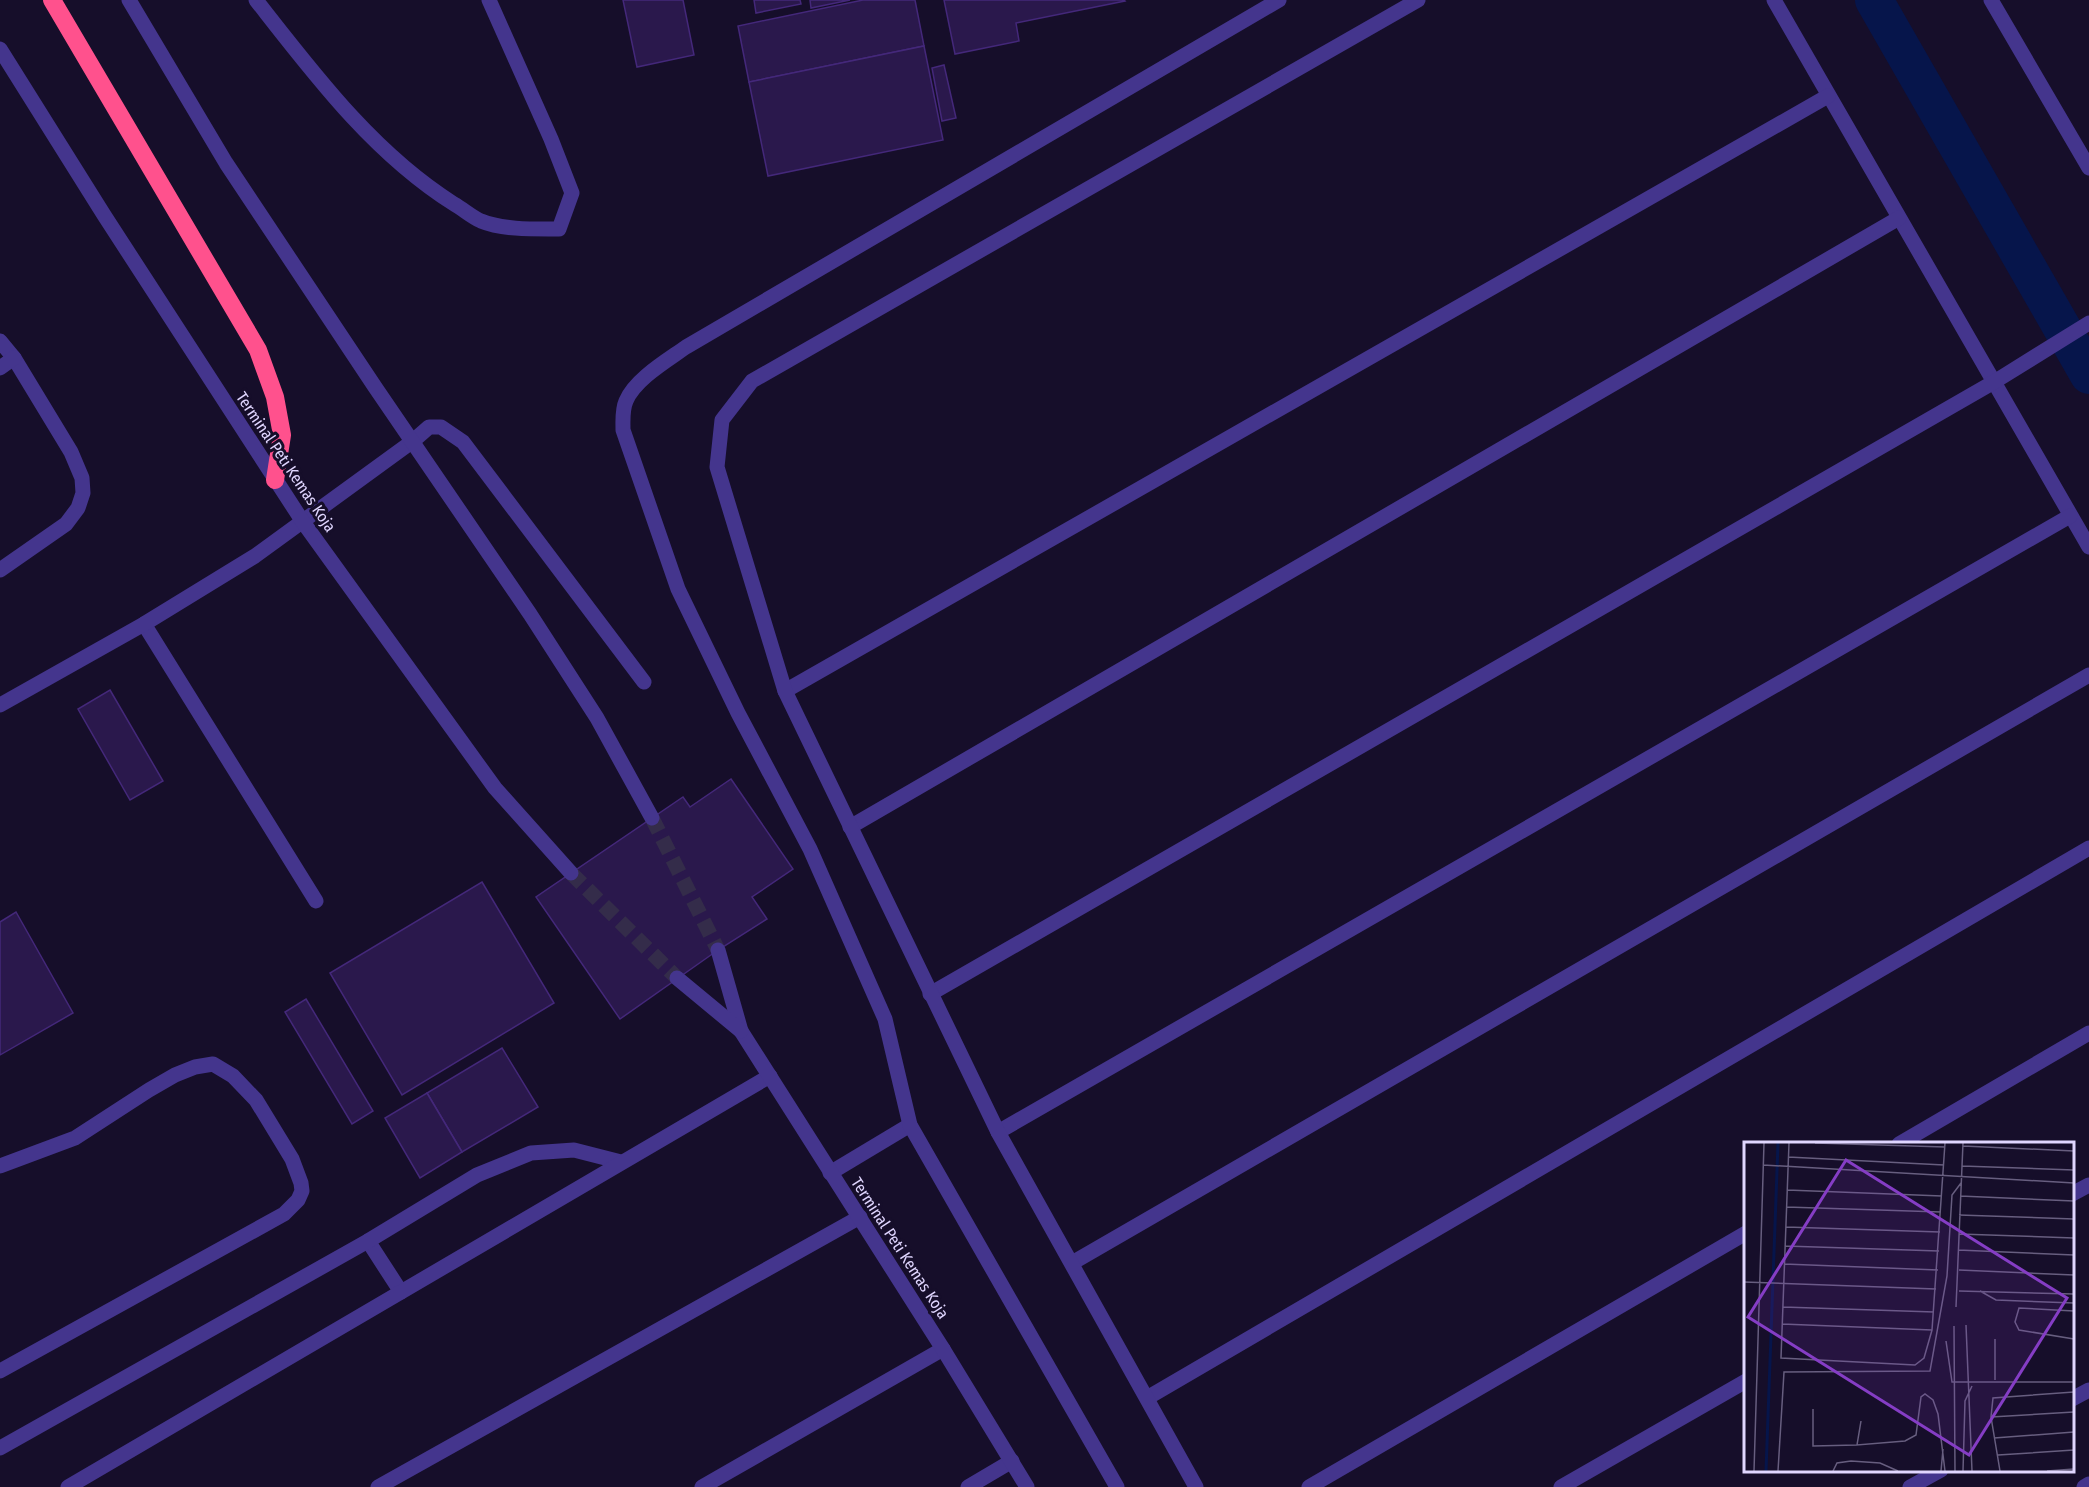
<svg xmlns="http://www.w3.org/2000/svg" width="2089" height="1487" font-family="'Fira Sans Condensed',sans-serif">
	<rect width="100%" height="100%" fill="#160e2a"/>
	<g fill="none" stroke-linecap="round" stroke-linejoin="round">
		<!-- canal -->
		<polyline stroke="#06154b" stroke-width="38" points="1874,0 2089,375"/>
	</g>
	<!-- building -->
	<g fill="#2a184c" stroke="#44287a" stroke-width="1.5">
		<polygon points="623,0 683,0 694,55 637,67"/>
		<polygon points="754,0 800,0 801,4 756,13"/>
		<polygon points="810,0 850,0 811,8"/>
		<polygon points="863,0 915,0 924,46 749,82 738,26"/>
		<polygon points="944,0 1124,0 1125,1 1016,23 1019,41 955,54"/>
		<polygon points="924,46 943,140 768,176 749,82"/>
		<polygon points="944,65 956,118 942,121 932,68"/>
		<polygon points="110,690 163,781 130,800 78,709"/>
		<polygon points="731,779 793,869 752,897 767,919 718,950 620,1019 536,897 683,797 690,807"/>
		<polygon points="482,882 554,1003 402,1095 330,973"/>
		<polygon points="16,912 73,1013 0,1055 0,922"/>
		<polygon points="306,999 373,1111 352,1124 285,1012"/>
		<polygon points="502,1048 538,1107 462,1152 427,1093"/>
		<polygon points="427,1093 462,1152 420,1178 385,1118"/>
	</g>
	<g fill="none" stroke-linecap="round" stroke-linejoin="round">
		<!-- minor-tunnel -->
		<g stroke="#342c4a" stroke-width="15" stroke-dasharray="15 8" stroke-linecap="butt">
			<polyline points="652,818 718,950"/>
			<polyline points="571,873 677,978"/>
		</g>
		<!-- service -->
		<g stroke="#44358d" stroke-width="15">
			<path d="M256,0C314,74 373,153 454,204C463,209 472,217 481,221C503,230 535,229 559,229L572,193L551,139L489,0"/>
			<polyline points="1774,0 2089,547"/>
			<polyline points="1991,0 2089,168"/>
			<polyline points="0,341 14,358 71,452 82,478 83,493 78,508 66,524 0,570"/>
			<polyline points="0,368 14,358"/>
			<polyline points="144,624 316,901"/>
			<polyline points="785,691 1828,96"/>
			<polyline points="0,705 144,624 255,556 413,441 429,427 441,427 463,442 644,682"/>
			<polyline points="850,827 1899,218"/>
			<polyline points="930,994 1994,382 2089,323"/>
			<polyline points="998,1132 2070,516"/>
			<polyline points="1899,1144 2089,1033"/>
			<polyline points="0,1166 75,1138 149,1090 175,1075 195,1067 213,1064 233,1076 256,1100 292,1159 301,1183 302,1191 298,1200 284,1214 0,1371"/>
			<polyline points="830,1173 910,1125"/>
			<polyline points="2072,1194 2089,1185"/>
			<polyline points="368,1241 401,1292"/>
			<polyline points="1072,1263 2089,675"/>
			<polyline points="1147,1398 2089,848"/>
			<polyline points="2072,1399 2089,1390"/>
			<polyline points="0,1448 368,1241 477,1175 531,1153 574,1150 621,1162"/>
			<polyline points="68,1487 770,1076"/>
			<polyline points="378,1487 860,1217"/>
			<polyline points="702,1487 943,1349"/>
			<polyline points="968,1487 1012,1461"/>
			<path d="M1117,1487L910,1125L885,1019L810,849L738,713L678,589L623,430C623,420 622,410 626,401C635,379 668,360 686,347L1279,0"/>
			<polyline points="1196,1487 998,1132 785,691 717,467 722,420 752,381 1418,0"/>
			<polyline points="1309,1487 1746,1233"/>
			<polyline points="1561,1487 1746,1381"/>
			<polyline points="1910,1487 1941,1470"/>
			<polyline points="2084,1487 2089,1484"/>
		</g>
		<!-- minor -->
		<g stroke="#44358d" stroke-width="15">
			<polyline points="129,0 226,163 375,387 530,614 597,718 652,818"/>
			<polyline points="0,49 104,215 303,522 495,788 571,873"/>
			<polyline points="718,950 741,1031 943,1349 1027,1487"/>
			<polyline points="677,978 741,1031"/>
		</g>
		<!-- motorway -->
		<polyline stroke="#ff518d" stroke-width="18" points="52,0 258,350 275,397 282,435 275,480"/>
	</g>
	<g text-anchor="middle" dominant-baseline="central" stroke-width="6" stroke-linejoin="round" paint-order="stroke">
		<!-- street labels -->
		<g font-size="16" fill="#e0d6ff" stroke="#160e2a">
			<text transform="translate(286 462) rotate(56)">Terminal Peti Kemas Koja</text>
			<text transform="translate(900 1248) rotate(57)">Terminal Peti Kemas Koja</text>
		</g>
	</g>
	<!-- overview -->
	<g transform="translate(1744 1142)">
		<rect width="330" height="330" fill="#160e2a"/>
		<path fill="none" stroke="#06154b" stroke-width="3" d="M22,329L34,1"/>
		<path fill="none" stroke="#675e7f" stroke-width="1.5" d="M45,1L37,216L171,223L180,216L188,188L201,1M71,1L201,5M219,4L330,9M44,15L200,23M19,23L330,41M218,24L330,28M43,48L198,54M216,54L330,59M42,65L197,70M215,73L330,77M42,85L196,90M215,92L330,96M41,104L195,109M214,108L330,113M40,122L194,128M215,128L330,133M0,140L192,147M215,149L330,152M236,149L252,158L330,161M39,165L190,170M212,165L219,1M330,169L275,166L271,180L275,188L330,197M38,182L188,188M222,183L228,329M210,184L211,329M202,199L208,240H330M251,238V197M69,267V304L113,303M247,275L330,270M117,279L113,303L161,299L172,293L177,255L181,252L189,258L194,272L201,329M250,296L330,290M254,313L330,308M10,329L20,1M34,329L40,230L186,229L203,134L208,53L217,41M89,329L93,321L107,319L136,321L154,329M197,329L199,307M219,329L221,259L228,244M256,329L247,275L249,256L330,250M303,329L330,327"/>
		<path fill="#853dc5" fill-opacity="0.15" stroke="#853dc5" stroke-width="3" d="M102,18L323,156L225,313L4,175Z"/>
		<rect width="330" height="330" fill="none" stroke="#e0d6ff" stroke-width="3"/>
	</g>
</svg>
